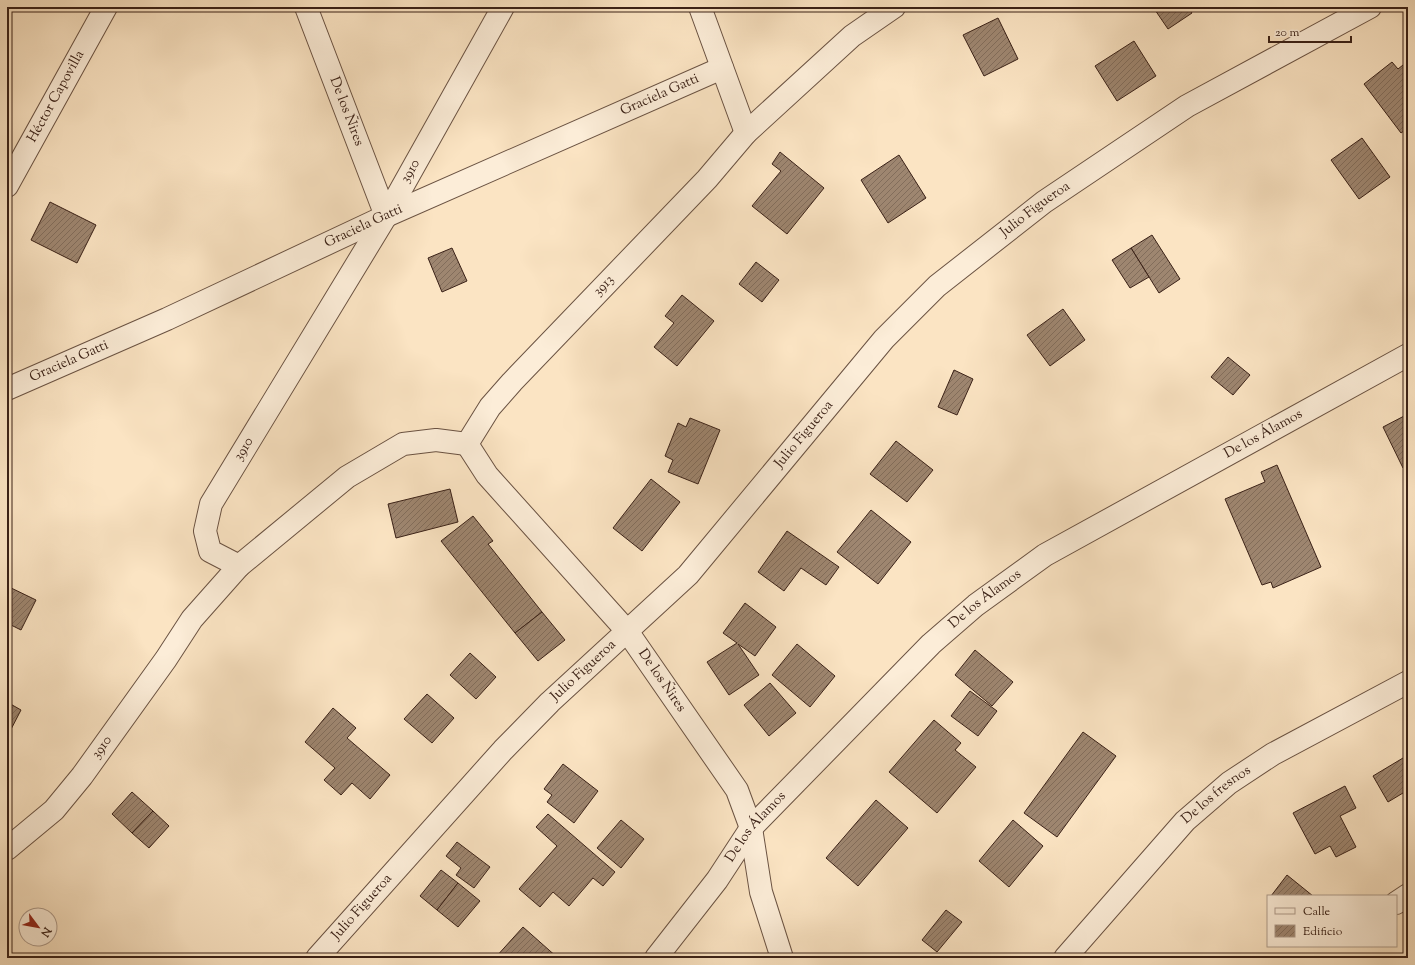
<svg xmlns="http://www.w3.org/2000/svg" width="1415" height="965" font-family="'Sorts Mill Goudy',serif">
	<defs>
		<pattern id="building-hatch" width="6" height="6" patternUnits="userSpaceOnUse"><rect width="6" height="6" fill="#9e8670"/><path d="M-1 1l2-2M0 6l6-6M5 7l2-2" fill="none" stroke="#826d5b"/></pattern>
	</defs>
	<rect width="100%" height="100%" fill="#fbe4c3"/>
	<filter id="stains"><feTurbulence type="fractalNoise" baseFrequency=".005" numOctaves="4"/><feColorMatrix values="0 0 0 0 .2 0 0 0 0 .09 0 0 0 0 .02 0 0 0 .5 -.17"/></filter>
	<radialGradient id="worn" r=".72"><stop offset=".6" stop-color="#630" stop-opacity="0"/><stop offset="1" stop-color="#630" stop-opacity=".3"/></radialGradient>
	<!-- building -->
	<g fill="url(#building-hatch)" stroke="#3a2117">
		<polygon points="1153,7 1188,7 1192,13 1168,29"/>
		<polygon points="998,18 1018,59 984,76 963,35"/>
		<polygon points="1134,41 1156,76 1117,101 1095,66"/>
		<polygon points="1408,61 1408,128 1401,133 1364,84 1392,62 1398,69"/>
		<polygon points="1362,138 1390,177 1359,199 1331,160"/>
		<polygon points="780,152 824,188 787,234 752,206 781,171 772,164"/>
		<polygon points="899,155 926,198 888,223 861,180"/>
		<polygon points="50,202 96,225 77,263 31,240"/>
		<polygon points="1152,235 1180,279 1159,293 1131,248"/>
		<polygon points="452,248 467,281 442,292 428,258"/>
		<polygon points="1131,248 1149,277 1130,288 1112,260"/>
		<polygon points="756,262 779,280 762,302 739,284"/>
		<polygon points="682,295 714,321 677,366 654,347 674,323 665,316"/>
		<polygon points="1063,309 1085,340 1050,366 1027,335"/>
		<polygon points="1228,357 1250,375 1233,395 1211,377"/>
		<polygon points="954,370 973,379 957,415 938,407"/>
		<polygon points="1408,414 1408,466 1403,468 1383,427"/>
		<polygon points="690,418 720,430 698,484 668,472 673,460 665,456 678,423 686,427"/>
		<polygon points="896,441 933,470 907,502 870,474"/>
		<polygon points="1277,465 1321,567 1273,588 1271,582 1262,585 1225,499 1265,482 1261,472"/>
		<polygon points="651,479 680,502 642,551 613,528"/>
		<polygon points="450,489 458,522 396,538 388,504"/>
		<polygon points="871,510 911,542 878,584 837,552"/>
		<polygon points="473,516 493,541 488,544 542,612 515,633 441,541"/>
		<polygon points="787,531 839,567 826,585 801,568 784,591 758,572"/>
		<polygon points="7,586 36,600 21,630 7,623"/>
		<polygon points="745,603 776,627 755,656 738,644 759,675 729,695 707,662 737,643 723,633"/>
		<polygon points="542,612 565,640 538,661 515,633"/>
		<polygon points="797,644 835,676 810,707 772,675"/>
		<polygon points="975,650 1013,682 992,706 955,675"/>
		<polygon points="470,653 496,677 476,699 450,675"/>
		<polygon points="770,683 796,713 769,736 744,705"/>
		<polygon points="970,691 997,711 978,736 951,716"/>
		<polygon points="427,694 454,718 432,743 404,719"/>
		<polygon points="7,702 21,710 7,737"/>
		<polygon points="333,708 356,728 347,738 390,775 370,799 352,783 341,795 324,780 335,768 305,742"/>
		<polygon points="934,720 961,743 955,750 976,767 937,813 889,772"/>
		<polygon points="1083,732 1116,756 1057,837 1024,813"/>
		<polygon points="1408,755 1408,790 1388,802 1373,776"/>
		<polygon points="563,764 598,791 574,823 547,802 552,795 544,789"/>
		<polygon points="1345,786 1356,808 1340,816 1356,847 1336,857 1330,846 1315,854 1293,813"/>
		<polygon points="132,792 153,811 132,833 112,814"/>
		<polygon points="876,800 908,828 858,886 826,858"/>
		<polygon points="153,811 169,826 149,848 132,833"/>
		<polygon points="548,814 615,872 603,886 593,878 569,906 553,892 540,907 519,889 557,846 536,827"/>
		<polygon points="621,820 644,839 621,868 597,848"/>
		<polygon points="1013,820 1043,846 1009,887 979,861"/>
		<polygon points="457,842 490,867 474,888 456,875 461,868 446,856"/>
		<polygon points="441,870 458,883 437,910 420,896"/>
		<polygon points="1287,875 1313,896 1271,896"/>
		<polygon points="458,883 480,901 458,927 437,910"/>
		<polygon points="946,910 962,922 937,952 922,940"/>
		<polygon points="523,927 558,958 495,958"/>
	</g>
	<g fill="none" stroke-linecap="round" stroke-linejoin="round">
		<defs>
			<g id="minor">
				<path id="s1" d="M306,7L386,216"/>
				<polyline points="700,7 746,133"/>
				<path id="s2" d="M7,186L106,7"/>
				<path id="s3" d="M7,389L167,319L386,216L722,68"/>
				<path id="s4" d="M467,444L487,475L627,631L737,790L751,828L761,892L782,958"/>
				<path id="s5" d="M467,444L490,407L512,382L707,179L746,133L852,36L894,7"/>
				<path id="s6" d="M239,566L210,551L205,531L211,504L386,216L503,7"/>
				<path id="s7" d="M7,849L54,810L82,776L166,659L192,619L239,566L347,477L403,444L436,440L467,444"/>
				<polyline points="1396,903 1408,895"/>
				<path id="s8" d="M317,958L503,750L550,702L688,575L884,339L937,286L1044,202L1187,106L1370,7"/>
				<path id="s9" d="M656,958L717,880L751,828L931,644L976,605L1045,555L1408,355"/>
				<path id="s10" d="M1065,958L1185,821L1229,783L1273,754L1408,682"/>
			</g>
		</defs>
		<!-- minor casing -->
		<use href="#minor" stroke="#6a5242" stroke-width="24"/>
		<!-- minor -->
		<use href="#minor" stroke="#fcedd8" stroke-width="22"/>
	</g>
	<g text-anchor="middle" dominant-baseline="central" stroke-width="3" stroke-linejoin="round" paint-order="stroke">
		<!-- street labels -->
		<g font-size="14" fill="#3a2117" stroke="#fcedd8">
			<text stroke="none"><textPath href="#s3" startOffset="716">Graciela Gatti</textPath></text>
			<text stroke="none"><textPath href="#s2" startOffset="102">Héctor Capovilla</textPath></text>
			<text stroke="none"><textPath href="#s1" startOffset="112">De los Ñires</textPath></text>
			<text stroke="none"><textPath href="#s6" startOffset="469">3910</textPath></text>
			<text stroke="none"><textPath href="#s8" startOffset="1040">Julio Figueroa</textPath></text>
			<text stroke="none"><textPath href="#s3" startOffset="392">Graciela Gatti</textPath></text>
			<text stroke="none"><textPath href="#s5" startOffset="210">3913</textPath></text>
			<text stroke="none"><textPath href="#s3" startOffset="68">Graciela Gatti</textPath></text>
			<text stroke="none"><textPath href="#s8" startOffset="716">Julio Figueroa</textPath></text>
			<text stroke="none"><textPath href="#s9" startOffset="813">De los Álamos</textPath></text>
			<text stroke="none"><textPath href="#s6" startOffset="145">3910</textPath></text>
			<text stroke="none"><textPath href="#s9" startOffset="489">De los Álamos</textPath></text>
			<text stroke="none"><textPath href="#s8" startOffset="392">Julio Figueroa</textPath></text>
			<text stroke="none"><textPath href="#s4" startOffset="307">De los Ñires</textPath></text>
			<text stroke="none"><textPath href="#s7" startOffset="140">3910</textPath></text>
			<text stroke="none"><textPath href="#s10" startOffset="223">De los fresnos</textPath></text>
			<text stroke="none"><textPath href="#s9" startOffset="165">De los Álamos</textPath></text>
			<text stroke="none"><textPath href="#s8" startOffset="68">Julio Figueroa</textPath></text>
		</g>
	</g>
	<!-- margin -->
	<rect width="1415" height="965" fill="none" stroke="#fbe4c3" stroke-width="24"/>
	<rect x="8" y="8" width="1399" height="949" fill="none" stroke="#3a2117" stroke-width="2"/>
	<rect x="12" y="12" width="1391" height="941" fill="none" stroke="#3a2117"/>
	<!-- legend -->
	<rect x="1267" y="895" width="130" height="52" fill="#fcedd8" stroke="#ae9b8b"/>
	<rect x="1275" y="908" width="20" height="6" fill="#fcedd8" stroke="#ae9b8b"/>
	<text x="1303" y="915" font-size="12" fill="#3a2117">Calle</text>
	<rect x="1275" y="925" width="20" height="12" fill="url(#building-hatch)" stroke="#ae9b8b"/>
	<text x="1303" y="935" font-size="12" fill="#3a2117">Edificio</text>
	<!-- north arrow -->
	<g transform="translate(38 927) rotate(122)"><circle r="19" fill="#fcedd8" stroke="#ae9b8b"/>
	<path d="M0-3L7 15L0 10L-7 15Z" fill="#8f2418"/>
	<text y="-6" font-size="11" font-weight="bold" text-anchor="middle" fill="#3a2117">N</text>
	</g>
	<!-- scale -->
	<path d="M1269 36v6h82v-6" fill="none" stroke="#3a2117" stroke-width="2"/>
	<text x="1275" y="36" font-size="12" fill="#3a2117" stroke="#fcedd8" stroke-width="3" paint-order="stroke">20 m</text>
	<rect width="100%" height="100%" filter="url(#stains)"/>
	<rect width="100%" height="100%" fill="url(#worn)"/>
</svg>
